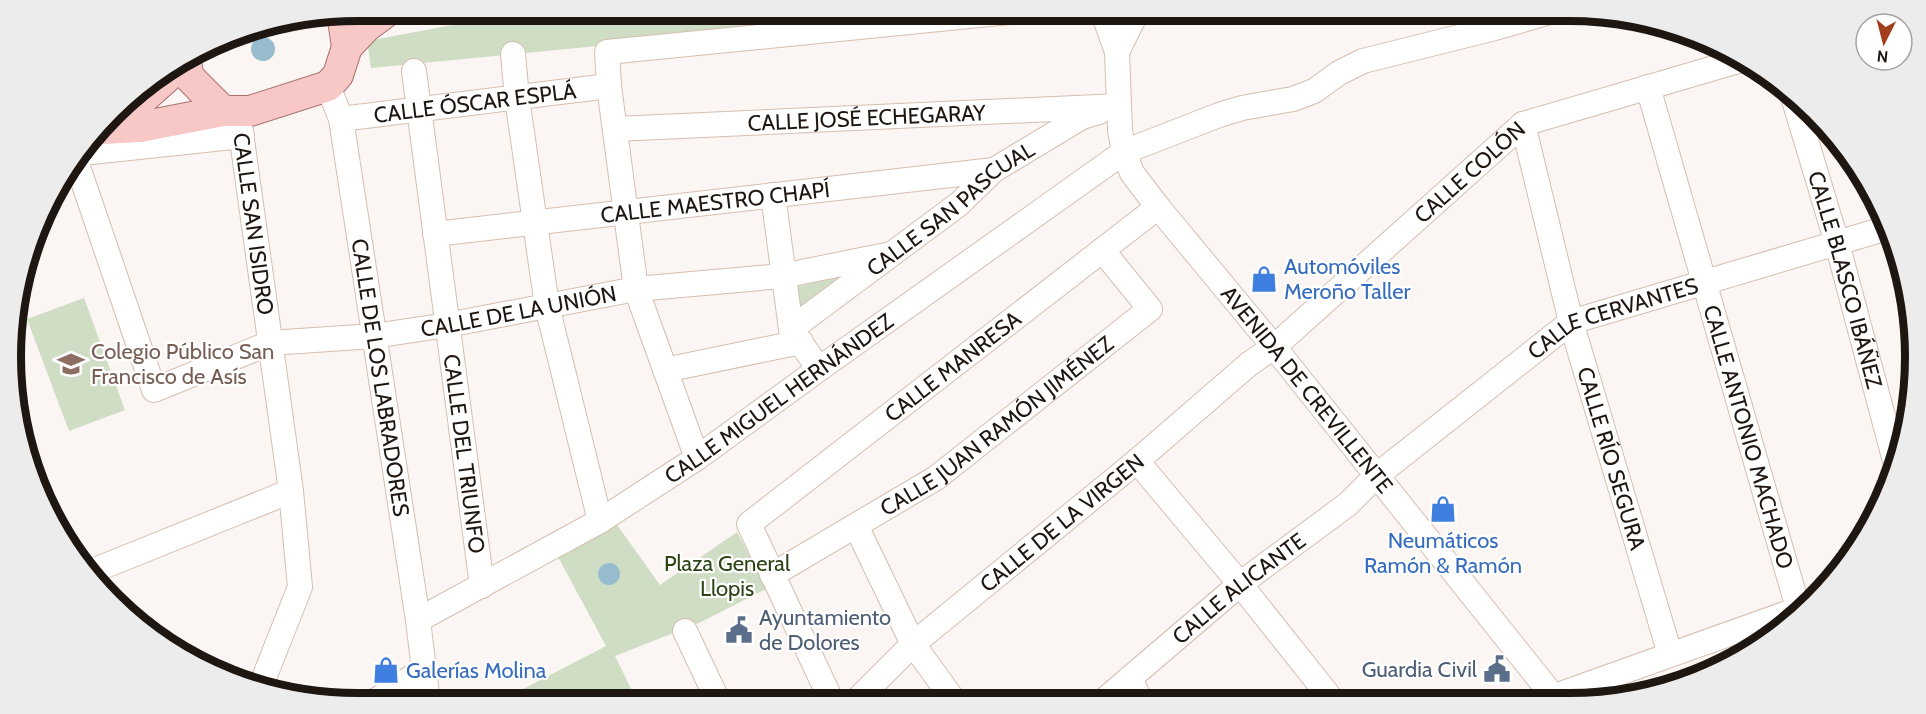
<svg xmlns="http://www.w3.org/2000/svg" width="1926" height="714" font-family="Cabin,sans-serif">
	<rect width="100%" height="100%" fill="#fbf6f3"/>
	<!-- green -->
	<g fill="#cfddc5">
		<polygon points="533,10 956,11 371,68 367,41"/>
		<polygon points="865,270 796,317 792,288"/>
		<polygon points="84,298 125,410 69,431 27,319"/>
		<polygon points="615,522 660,585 737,532 766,589 699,623 615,656 638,703 496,703 606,646 557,555"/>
	</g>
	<!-- water -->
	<g fill="#97bcce">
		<circle cx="263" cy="49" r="12"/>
		<circle cx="609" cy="574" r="11"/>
	</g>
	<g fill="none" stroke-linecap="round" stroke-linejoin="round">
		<defs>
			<g id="minor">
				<path id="s1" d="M1102,10L1117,52L1120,130L1124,152L1132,173L1158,207L1274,347L1557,701"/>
				<polyline points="1117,52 1138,10"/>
				<polyline points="513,54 517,98 547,306 600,521"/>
				<path id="s2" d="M414,71L482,586"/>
				<path id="s3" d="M328,86L341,119L418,620L428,703"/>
				<path id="s4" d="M1648,87L1800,615"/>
				<path id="s5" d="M1793,97L1837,243L1896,465"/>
				<path id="s6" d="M238,111L291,491L300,587L260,688"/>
				<path id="s7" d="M341,119L609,86"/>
				<path id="s8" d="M1523,124L1571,322L1670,654"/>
				<path id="s9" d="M615,129L1119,106"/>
				<polyline points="82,153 242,136"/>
				<path id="s10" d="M76,161L154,390L270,343L374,336L447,325L636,289L782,276L891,254"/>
				<polyline points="773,195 791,329 819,369"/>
				<path id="s11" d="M435,234L994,170"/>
				<path id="s12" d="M791,329L959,204L994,170L1082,117L1099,112"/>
				<polyline points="665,370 801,342"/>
				<polyline points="697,458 636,289 609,86 607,52 1031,10"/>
				<polyline points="1137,461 1240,584 1333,701"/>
				<polyline points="856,526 913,644 955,702"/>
				<polyline points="90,572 291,491"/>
				<path id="s13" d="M772,575L936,478L1150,309L1102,250"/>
				<path id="s14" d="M418,620L600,521L697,458L819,369L1124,152L1219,115L1242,108L1293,99L1314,91L1339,73L1363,61L1495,28L1557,10"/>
				<polyline points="685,631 719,703"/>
				<polyline points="1130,678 1141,702"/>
				<polyline points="1541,701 1807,606"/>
				<path id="s15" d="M832,702L749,524L1158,207"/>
				<path id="s16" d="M855,702L913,644L1137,461L1249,364L1274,347L1523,124L1738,61"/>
				<path id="s17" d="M1102,702L1240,584L1348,504L1376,476L1571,322L1884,229"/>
				<polyline points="372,703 423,670"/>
			</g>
			<g id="major">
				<polyline points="347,47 366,27 389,10"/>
				<polyline points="186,63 189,77 223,111 250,111 328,86 338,75 347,47 342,13"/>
				<polyline points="108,122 130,110 166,78 168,73"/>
				<polyline points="102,129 140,127 223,111"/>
			</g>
		</defs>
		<!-- minor casing -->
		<use href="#minor" stroke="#d5beaf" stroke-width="26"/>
		<!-- major casing -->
		<use href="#major" stroke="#a8726d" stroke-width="32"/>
		<!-- minor -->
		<use href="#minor" stroke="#fff" stroke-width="24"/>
		<!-- major -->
		<use href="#major" stroke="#f7c8c5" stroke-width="30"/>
	</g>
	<!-- icons -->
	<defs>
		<symbol id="shop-bare" viewBox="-9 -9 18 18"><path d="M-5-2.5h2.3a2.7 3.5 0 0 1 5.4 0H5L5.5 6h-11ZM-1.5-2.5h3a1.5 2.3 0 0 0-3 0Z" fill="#3f7fe0" stroke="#fff" stroke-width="2.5" paint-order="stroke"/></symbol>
		<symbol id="school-bare" viewBox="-9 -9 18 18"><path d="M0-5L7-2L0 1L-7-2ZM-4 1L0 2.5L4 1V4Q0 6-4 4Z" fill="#8d6e63" stroke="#fff" stroke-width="2.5" paint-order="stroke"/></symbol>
		<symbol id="civic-bare" viewBox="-9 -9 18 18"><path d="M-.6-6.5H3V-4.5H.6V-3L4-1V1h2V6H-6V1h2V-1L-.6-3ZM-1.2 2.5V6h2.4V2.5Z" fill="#5c6f8a" stroke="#fff" stroke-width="2.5" paint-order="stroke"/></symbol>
	</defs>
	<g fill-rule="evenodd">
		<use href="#shop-bare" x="1245" y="260" width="38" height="38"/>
		<use href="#school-bare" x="52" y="345" width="38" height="38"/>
		<use href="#shop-bare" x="1424" y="490" width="38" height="38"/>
		<use href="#civic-bare" x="720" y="611" width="38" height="38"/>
		<use href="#civic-bare" x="1478" y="650" width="38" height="38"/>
		<use href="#shop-bare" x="367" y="651" width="38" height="38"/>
	</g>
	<g text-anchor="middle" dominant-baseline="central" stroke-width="4.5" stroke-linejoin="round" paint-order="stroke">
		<!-- street labels -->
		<g font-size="22" fill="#1e1611" stroke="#fff">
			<text stroke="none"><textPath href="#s7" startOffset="135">CALLE ÓSCAR ESPLÁ</textPath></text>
			<text stroke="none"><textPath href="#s9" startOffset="252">CALLE JOSÉ ECHEGARAY</textPath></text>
			<text stroke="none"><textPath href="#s16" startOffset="812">CALLE COLÓN</textPath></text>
			<text stroke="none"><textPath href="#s11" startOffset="282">CALLE MAESTRO CHAPÍ</textPath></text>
			<text stroke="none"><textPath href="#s12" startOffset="200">CALLE SAN PASCUAL</textPath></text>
			<text stroke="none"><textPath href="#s6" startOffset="114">CALLE SAN ISIDRO</textPath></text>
			<text stroke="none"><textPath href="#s5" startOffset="190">CALLE BLASCO IBÁÑEZ</textPath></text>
			<text stroke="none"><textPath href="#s10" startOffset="618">CALLE DE LA UNIÓN</textPath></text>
			<text stroke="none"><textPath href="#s17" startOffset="644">CALLE CERVANTES</textPath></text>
			<text stroke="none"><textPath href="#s15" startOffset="454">CALLE MANRESA</textPath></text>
			<text stroke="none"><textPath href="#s3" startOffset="297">CALLE DE LOS LABRADORES</textPath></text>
			<text stroke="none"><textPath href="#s1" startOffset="446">AVENIDA DE CREVILLENTE</textPath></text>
			<text stroke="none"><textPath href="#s14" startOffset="424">CALLE MIGUEL HERNÁNDEZ</textPath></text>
			<text stroke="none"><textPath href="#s13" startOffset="270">CALLE JUAN RAMÓN JIMÉNEZ</textPath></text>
			<text stroke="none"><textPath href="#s4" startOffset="364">CALLE ANTONIO MACHADO</textPath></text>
			<text stroke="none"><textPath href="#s2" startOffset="386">CALLE DEL TRIUNFO</textPath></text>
			<text stroke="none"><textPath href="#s8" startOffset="346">CALLE RÍO SEGURA</textPath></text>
			<text stroke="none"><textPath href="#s16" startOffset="274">CALLE DE LA VIRGEN</textPath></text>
			<text stroke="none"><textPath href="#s17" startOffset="178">CALLE ALICANTE</textPath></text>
		</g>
		<!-- shop labels -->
		<g font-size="22" fill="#366cbe" stroke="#fff" text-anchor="start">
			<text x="1284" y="266">Automóviles<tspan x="1284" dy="25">Meroño Taller</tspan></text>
			<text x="1443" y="540" text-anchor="middle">Neumáticos<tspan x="1443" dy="25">Ramón &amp; Ramón</tspan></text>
			<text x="406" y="670">Galerías Molina</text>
		</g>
		<!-- education labels -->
		<g font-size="22" fill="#785e54" stroke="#fff" text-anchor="start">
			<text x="91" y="351">Colegio Público San<tspan x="91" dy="25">Francisco de Asís</tspan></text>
		</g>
		<!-- park labels -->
		<g font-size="22" fill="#2d4415" stroke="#fff">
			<text x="727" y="563">Plaza General<tspan x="727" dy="25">Llopis</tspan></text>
		</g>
		<!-- service labels -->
		<g font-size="22" fill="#4e5e75" stroke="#fff" text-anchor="start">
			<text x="759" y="617">Ayuntamiento<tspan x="759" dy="25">de Dolores</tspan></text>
			<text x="1477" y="669" text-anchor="end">Guardia Civil</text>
		</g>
	</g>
	<!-- crop -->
	<path d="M0 0H1926V714H0ZM357 21H1569A336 336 0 0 1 1905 357V357A336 336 0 0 1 1569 693H357A336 336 0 0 1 21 357V357A336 336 0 0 1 357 21Z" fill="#edecec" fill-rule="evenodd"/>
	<path fill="none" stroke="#1e1611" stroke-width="8" d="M357 21H1569A336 336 0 0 1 1905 357V357A336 336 0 0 1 1569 693H357A336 336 0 0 1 21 357V357A336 336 0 0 1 357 21Z"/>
	<!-- north arrow -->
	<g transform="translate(1884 42) rotate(186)"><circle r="28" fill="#ffffff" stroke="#a5a2a0" stroke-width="1.5"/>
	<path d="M0-4.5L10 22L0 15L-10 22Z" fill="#a43d1b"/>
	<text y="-9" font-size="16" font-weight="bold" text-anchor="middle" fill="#1e1611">N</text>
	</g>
</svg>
